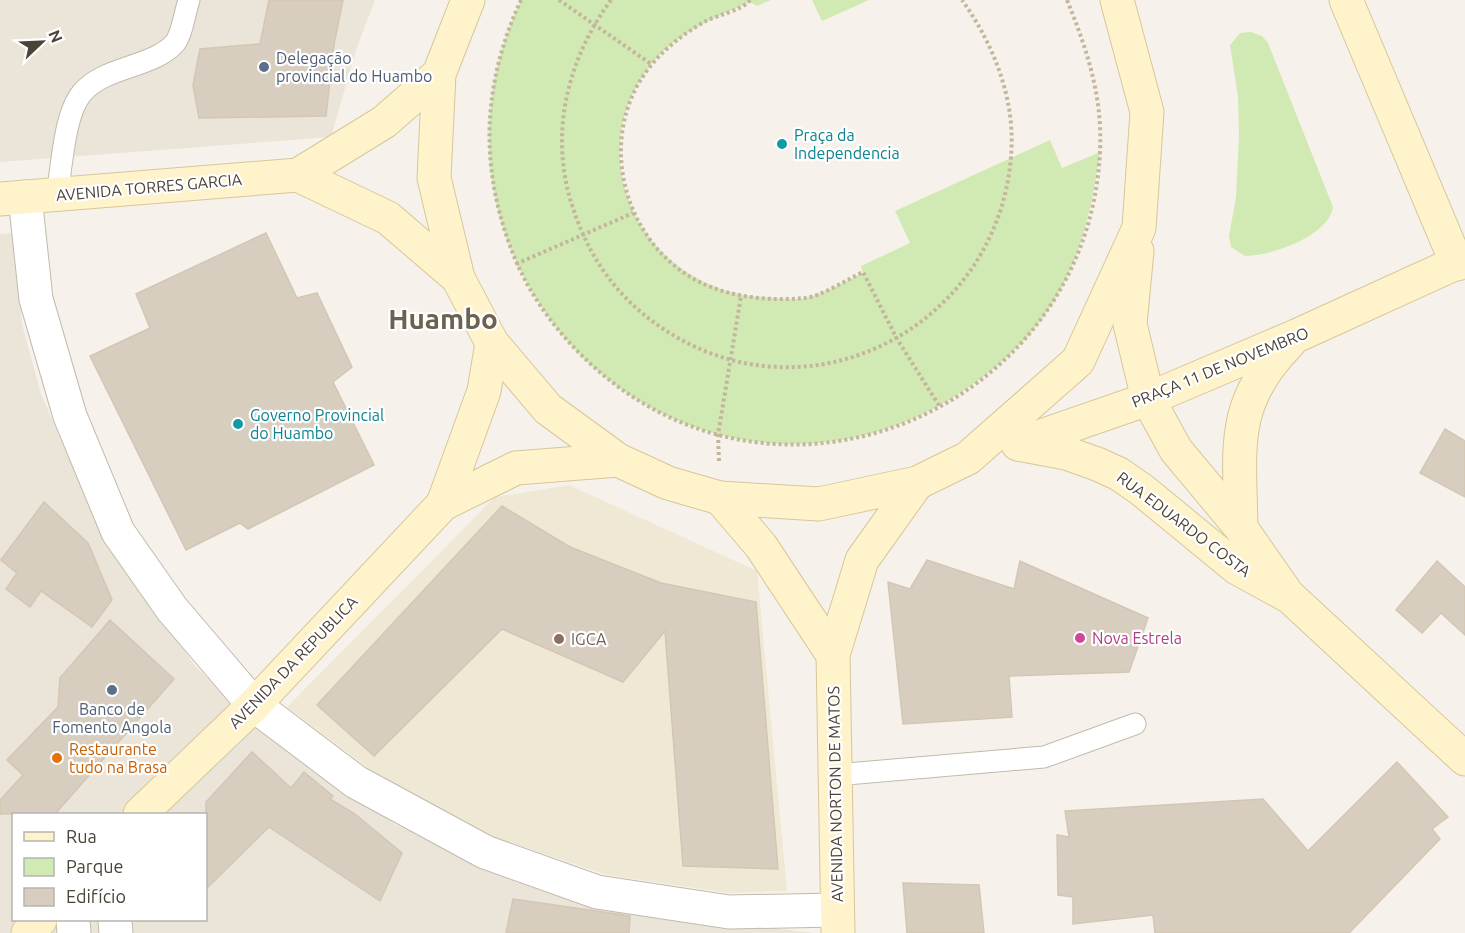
<svg xmlns="http://www.w3.org/2000/svg" width="1465" height="933" font-family="Ubuntu,sans-serif">
	<rect width="100%" height="100%" fill="#f6f2eb"/>
	<!-- residential -->
	<g fill="#eae4d9" fill-rule="evenodd">
		<polygon points="0,0 375,0 356,50 331,137 0,162"/>
		<path d="M13,233L22,324L41,394L97,523L195,666L263,731L396,825L535,884L669,915L814,933H0V234ZM14,814H206V920H14Z"/>
	</g>
	<!-- education -->
	<polygon fill="#efe8d4" points="569,485 757,571 787,891 729,893 607,875 494,837 376,774 287,707 495,497"/>
	<!-- green -->
	<g fill="#d1eab3">
		<path d="M521,0H771L757,6L750,2C714,18 676,33 651,65C575,160 647,291 763,297C777,298 796,301 809,297C827,292 845,281 863,273L861,266L910,243L895,211L1050,140L1062,168L1100,152C1091,213 1079,270 1041,320C1021,347 997,368 969,387C798,507 574,429 505,234C478,156 486,73 521,0Z"/>
		<polygon points="812,0 869,0 822,21"/>
		<path d="M1251,32L1262,36L1268,43L1333,207C1329,236 1271,256 1245,256L1231,247L1229,236L1236,197L1239,135L1238,97L1230,45L1240,33Z"/>
	</g>
	<!-- building -->
	<g fill="#d8cec0" stroke="#d3c6b3" stroke-width="1.5">
		<polygon points="269,0 343,0 334,44 326,116 199,118 193,85 200,49 260,44"/>
		<polygon points="266,233 297,298 317,293 352,367 333,382 374,465 248,529 240,523 186,550 90,356 150,328 136,294"/>
		<polygon points="1445,429 1465,441 1465,497 1420,473"/>
		<polygon points="44,502 88,543 112,600 92,627 41,591 30,607 6,589 17,573 1,560"/>
		<polygon points="502,506 570,547 661,583 756,602 778,869 683,866 665,631 623,682 502,629 374,756 317,705"/>
		<polygon points="927,560 1014,589 1020,561 1148,618 1129,672 1009,676 1012,717 903,724 888,582 910,589"/>
		<polygon points="1437,561 1465,587 1465,635 1441,613 1422,633 1396,610"/>
		<polygon points="110,620 174,679 55,814 0,814 0,800 23,775 7,760 58,707 60,678"/>
		<polygon points="252,752 291,788 304,772 333,796 330,799 355,814 402,853 380,901 269,827 206,889 206,802"/>
		<polygon points="1397,762 1448,817 1432,829 1440,839 1349,933 1155,933 1153,915 1073,924 1073,897 1058,895 1057,835 1069,837 1065,811 1263,799 1308,851"/>
		<polygon points="903,883 979,885 984,933 907,933"/>
		<polygon points="513,899 630,916 629,933 506,933"/>
	</g>
	<g fill="none" stroke-linecap="round" stroke-linejoin="round">
		<defs>
			<g id="lane">
				<path d="M57,194C62,167 64,114 82,93C104,66 153,68 175,43C182,34 185,12 189,0"/>
				<polyline points="835,775 1044,757 1135,724"/>
			</g>
			<g id="street">
				<polyline points="25,197 36,299 70,416 118,532 172,609 254,705 356,782 485,852 597,892 729,912 837,910"/>
				<polyline points="73,920 74,933"/>
				<polyline points="115,920 116,933"/>
			</g>
			<g id="secondary">
				<polyline points="468,0 439,74 434,178 458,278 492,343 548,409 618,460 668,483 720,498 819,504 917,483 968,458 1078,361 1139,228 1147,112 1117,0"/>
				<polyline points="1346,0 1457,264"/>
				<polyline points="298,175 388,218 458,278"/>
				<polyline points="0,199 298,175 384,122 439,74"/>
				<polyline points="1137,251 1130,324 1148,399 1176,450 1241,528 1285,591"/>
				<polyline points="1018,444 1066,453 1097,464 1119,474 1142,490 1237,568 1290,597 1465,759"/>
				<polyline points="1018,444 1148,399 1296,336 1465,259"/>
				<polyline points="720,498 761,546 833,655"/>
				<polyline points="443,504 484,391 492,343"/>
				<path d="M1241,528C1240,449 1229,404 1289,343"/>
				<polyline points="140,814 254,705 443,504 516,468 618,460"/>
				<polyline points="28,933 40,920"/>
				<polyline points="838,933 833,655 862,560 917,483"/>
			</g>
		</defs>
		<!-- lane casing -->
		<use href="#lane" stroke="#c2baad" stroke-width="23"/>
		<!-- street casing -->
		<use href="#street" stroke="#c2baad" stroke-width="35"/>
		<!-- secondary casing -->
		<use href="#secondary" stroke="#d6c79a" stroke-width="35"/>
		<!-- path -->
		<g stroke="#c4b69d" stroke-width="4" stroke-dasharray="3 3" stroke-linecap="butt">
			<path d="M521,0C484,80 479,160 509,243C527,295 560,338 602,374C795,536 1088,401 1100,152C1103,98 1087,49 1067,0"/>
			<polyline points="559,0 651,64"/>
			<path d="M611,0C566,61 548,138 574,211C592,266 627,309 678,338C822,420 998,320 1011,157C1016,100 994,45 962,0"/>
			<path d="M750,0C743,10 718,15 706,21C677,37 650,60 635,90C600,161 633,253 706,285C736,298 773,301 805,298C820,297 848,279 863,272L897,339L940,407"/>
			<polyline points="516,264 633,213"/>
			<polyline points="719,461 718,435 741,296"/>
		</g>
		<!-- lane -->
		<use href="#lane" stroke="#fff" stroke-width="21"/>
		<!-- street -->
		<use href="#street" stroke="#fff" stroke-width="33"/>
		<!-- secondary -->
		<use href="#secondary" stroke="#fff3cb" stroke-width="33"/>
	</g>
	<!-- markers -->
	<g fill="#5c6f8a" stroke="#fff" stroke-width="2">
		<circle cx="264" cy="67" r="6"/>
		<circle cx="112" cy="690" r="6"/>
	</g>
	<g fill="#0f9aa8" stroke="#fff" stroke-width="2">
		<circle cx="782" cy="144" r="6"/>
		<circle cx="238" cy="424" r="6"/>
	</g>
	<circle fill="#d1479c" stroke="#fff" stroke-width="2" cx="1080" cy="638" r="6"/>
	<circle fill="#8d6e63" stroke="#fff" stroke-width="2" cx="559" cy="639" r="6"/>
	<circle fill="#e8710a" stroke="#fff" stroke-width="2" cx="57" cy="758" r="6"/>
	<g text-anchor="middle" dominant-baseline="central" stroke-width="4.5" stroke-linejoin="round" paint-order="stroke">
		<!-- service labels -->
		<g font-size="16" fill="#4e5e75" stroke="#fff" text-anchor="start">
			<text x="276" y="58">Delegação<tspan x="276" dy="18">provincial do Huambo</tspan></text>
			<text x="112" y="709" text-anchor="middle">Banco de<tspan x="112" dy="18">Fomento Angola</tspan></text>
		</g>
		<!-- culture labels -->
		<g font-size="16" fill="#0d838f" stroke="#fff" text-anchor="start">
			<text x="794" y="135">Praça da<tspan x="794" dy="18">Independencia</tspan></text>
			<text x="250" y="415">Governo Provincial<tspan x="250" dy="18">do Huambo</tspan></text>
		</g>
		<!-- street labels -->
		<g font-size="16" fill="#4a4338" stroke="#fff">
			<text transform="translate(149 187) rotate(-5)">AVENIDA TORRES GARCIA</text>
			<text transform="translate(1220 367) rotate(-22)">PRAÇA 11 DE NOVEMBRO</text>
			<text transform="translate(1184 524) rotate(37)">RUA EDUARDO COSTA</text>
			<text transform="translate(293 662) rotate(-46)">AVENIDA DA REPUBLICA</text>
			<text transform="translate(835 794) rotate(-91)">AVENIDA NORTON DE MATOS</text>
		</g>
		<!-- hotel labels -->
		<g font-size="16" fill="#b23c85" stroke="#fff" text-anchor="start">
			<text x="1092" y="638">Nova Estrela</text>
		</g>
		<!-- education labels -->
		<g font-size="16" fill="#785e54" stroke="#fff" text-anchor="start">
			<text x="571" y="639">IGCA</text>
		</g>
		<!-- food labels -->
		<g font-size="16" fill="#c56008" stroke="#fff" text-anchor="start">
			<text x="69" y="749">Restaurante<tspan x="69" dy="18">tudo na Brasa</tspan></text>
		</g>
		<!-- town labels -->
		<g font-size="28" font-weight="bold" fill="#6d614f" stroke="#fff">
			<text x="443" y="318">Huambo</text>
		</g>
	</g>
	<!-- legend -->
	<rect x="12" y="813" width="195" height="108" fill="#ffffff" stroke="#b7b4af" stroke-width="1.5"/>
	<rect x="24" y="832" width="30" height="9" fill="#fff3cb" stroke="#b7b4af" stroke-width="1.5"/>
	<text x="66" y="843" font-size="18" fill="#4a4338">Rua</text>
	<rect x="24" y="858" width="30" height="18" fill="#d1eab3" stroke="#b7b4af" stroke-width="1.5"/>
	<text x="66" y="873" font-size="18" fill="#4a4338">Parque</text>
	<rect x="24" y="888" width="30" height="18" fill="#d8cec0" stroke="#b7b4af" stroke-width="1.5"/>
	<text x="66" y="903" font-size="18" fill="#4a4338">Edifício</text>
	<!-- north arrow -->
	<g transform="translate(42 42) rotate(67)" stroke="#ffffff" stroke-width="4.5" paint-order="stroke">
	<path d="M0-4.5L10 22L0 15L-10 22Z" fill="#4a4338"/>
	<text y="-9" font-size="16" font-weight="bold" text-anchor="middle" fill="#4a4338">N</text>
	</g>
</svg>
